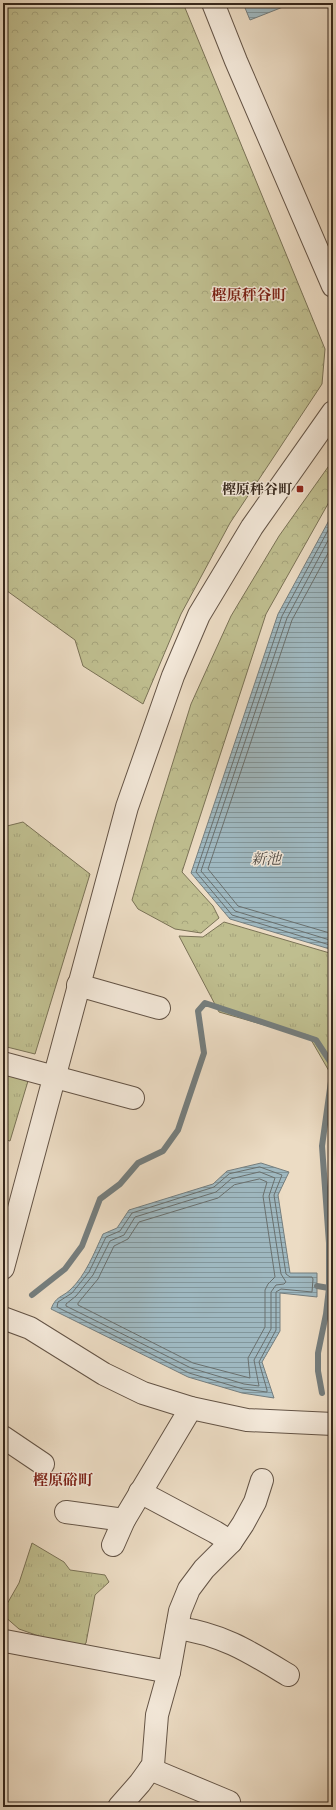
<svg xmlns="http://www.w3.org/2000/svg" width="336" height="1810" font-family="'IM FELL Great Primer','Noto Serif JP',serif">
	<defs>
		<pattern id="grass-tufts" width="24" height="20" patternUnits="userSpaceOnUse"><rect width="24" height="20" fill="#bfbe8f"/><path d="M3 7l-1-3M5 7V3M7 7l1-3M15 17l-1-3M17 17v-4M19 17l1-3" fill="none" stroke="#a5a37b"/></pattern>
		<pattern id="forest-crowns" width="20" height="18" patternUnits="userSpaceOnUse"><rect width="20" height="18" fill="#bfbe8f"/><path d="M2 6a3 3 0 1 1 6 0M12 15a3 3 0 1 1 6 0" fill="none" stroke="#a5a37b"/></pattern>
		<pattern id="water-rules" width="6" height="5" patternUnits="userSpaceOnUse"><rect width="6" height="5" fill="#9fb8c0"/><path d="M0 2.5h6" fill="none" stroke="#82969b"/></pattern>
	</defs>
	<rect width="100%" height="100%" fill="#ecdcc4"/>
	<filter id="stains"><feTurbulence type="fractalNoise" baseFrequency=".005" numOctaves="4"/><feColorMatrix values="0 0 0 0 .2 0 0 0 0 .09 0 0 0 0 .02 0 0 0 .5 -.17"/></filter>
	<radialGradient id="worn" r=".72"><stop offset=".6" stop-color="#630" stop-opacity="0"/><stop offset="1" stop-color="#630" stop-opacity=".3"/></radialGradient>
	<!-- grass -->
	<g fill="url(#grass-tufts)" stroke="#7a7256">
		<polygon points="23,822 90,874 35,1054 3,1046 3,827"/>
		<polygon points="224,922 333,954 333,1068 329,1071 310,1038 219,1012 179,936 203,937"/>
		<polygon points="3,1073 28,1081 10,1141 3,1139"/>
		<polygon points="32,1543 64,1562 70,1570 105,1575 109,1582 95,1595 86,1643 80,1648 67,1646 19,1629 3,1615 3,1611 19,1583"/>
	</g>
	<!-- forest -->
	<g fill="url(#forest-crowns)" stroke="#7a7256">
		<polygon points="3,3 183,3 325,349 322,384 230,523 181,614 143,704 83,666 75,640 3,588"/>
		<polygon points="333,460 333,495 266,614 182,872 213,906 219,918 201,933 175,929 138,909 132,900 154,823 191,704 231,616 279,536"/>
	</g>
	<!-- water -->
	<g fill="url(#water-rules)" stroke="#757e7e">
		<polygon points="243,3 281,3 283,7 250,20"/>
		<polygon points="333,513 333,950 230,919 191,873 278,614"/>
		<path d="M261,1163L289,1172L278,1195L290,1273H317V1297L280,1293V1331L262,1362L274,1398L242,1393L188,1377L51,1309C56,1296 61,1298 70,1290C86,1275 94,1253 103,1234L117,1228L129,1210L213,1184L227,1171Z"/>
	</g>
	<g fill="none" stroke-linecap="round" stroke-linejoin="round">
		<!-- shore -->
		<g stroke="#6a706e" stroke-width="1">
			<polyline points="333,521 282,616 196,872 232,915 333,946"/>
			<polyline points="333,531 287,618 201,871 235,911 333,941"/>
			<polyline points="333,544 292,620 208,869 238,906 333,934"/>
			<polygon points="260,1167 282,1175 274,1195 286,1274 290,1277 312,1277 313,1279 312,1292 281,1289 276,1292 276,1330 259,1362 267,1390 267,1392 243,1389 189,1373 57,1307 58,1302 72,1293 89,1272 106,1237 120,1231 132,1213 214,1187 229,1174"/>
			<polygon points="260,1172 275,1178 269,1196 281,1274 286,1282 284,1284 276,1285 271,1292 271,1329 254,1360 259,1386 244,1384 191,1368 66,1306 66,1304 76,1296 93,1275 110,1241 124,1235 135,1217 216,1192 231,1179"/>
			<polygon points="260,1179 267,1182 263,1196 275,1277 268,1284 265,1290 265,1327 248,1358 250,1378 193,1363 78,1305 78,1303 98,1279 114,1246 128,1239 139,1222 218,1198 234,1185"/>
		</g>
		<!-- stream -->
		<g stroke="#757e7e" stroke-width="6">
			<polyline points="317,1286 329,1288 329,1243 322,1146 333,1067"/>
			<polyline points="32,1295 65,1269 82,1246 100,1199 120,1184 138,1163 163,1151 178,1130 204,1053 198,1011 205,1003 316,1040 333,1066"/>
			<polyline points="322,1393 318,1371 318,1353 326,1314 329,1288"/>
		</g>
		<defs>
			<g id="minor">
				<polyline points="78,985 159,1008"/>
				<polyline points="3,1063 133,1098"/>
				<polyline points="3,1318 30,1328 104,1374 143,1393 191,1408 247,1420 333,1424"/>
				<polyline points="3,1437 43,1464"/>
				<polyline points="140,1492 215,1532 231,1542"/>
				<polyline points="66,1512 124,1520"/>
				<polyline points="113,1545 124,1520 191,1408"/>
				<path d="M177,1628C222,1634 250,1652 288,1675"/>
				<polyline points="5,1641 169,1672"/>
				<polyline points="150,1769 229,1802"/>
				<polyline points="119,1807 140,1783 153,1765 157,1715 169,1672 180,1611 189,1589 204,1569 231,1542 243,1524 255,1502 262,1480"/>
			</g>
			<g id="tertiary">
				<polyline points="213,3 236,61 333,286"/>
				<polyline points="3,1268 127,807 173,676 199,615 252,527 333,412"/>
			</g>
		</defs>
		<!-- minor casing -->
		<use href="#minor" stroke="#645446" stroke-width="24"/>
		<!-- tertiary casing -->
		<use href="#tertiary" stroke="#645446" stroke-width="24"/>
		<!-- minor -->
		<use href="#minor" stroke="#f3e8d9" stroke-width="22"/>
		<!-- tertiary -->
		<use href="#tertiary" stroke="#f3e8d9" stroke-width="22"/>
	</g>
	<!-- markers -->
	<rect fill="#8f2418" stroke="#f3e8d9" stroke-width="1.5" x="296" y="485" width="8" height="8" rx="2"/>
	<g text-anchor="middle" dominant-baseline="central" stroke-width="3" stroke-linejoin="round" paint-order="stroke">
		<!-- poi labels -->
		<g font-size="14" font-weight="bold" fill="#36271c" stroke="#f3e8d9" text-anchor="end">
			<text x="292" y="489">樫原秤谷町</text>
		</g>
		<!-- neighbourhood labels -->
		<g font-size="15" font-weight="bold" fill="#7a1f14" stroke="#f3e8d9">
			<text x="249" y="295">樫原秤谷町</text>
			<text x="63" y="1480">樫原硲町</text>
		</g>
		<!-- water labels -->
		<g font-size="15" font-style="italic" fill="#504b45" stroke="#f3e8d9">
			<text x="266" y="859">新池</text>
		</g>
	</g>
	<!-- margin -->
	<rect width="336" height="1810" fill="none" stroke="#ecdcc4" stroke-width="16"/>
	<rect x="4" y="4" width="328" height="1802" fill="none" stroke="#36271c" stroke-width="2"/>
	<rect x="8" y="8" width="320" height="1794" fill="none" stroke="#36271c"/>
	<rect width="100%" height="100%" filter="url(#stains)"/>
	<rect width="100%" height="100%" fill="url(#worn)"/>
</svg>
